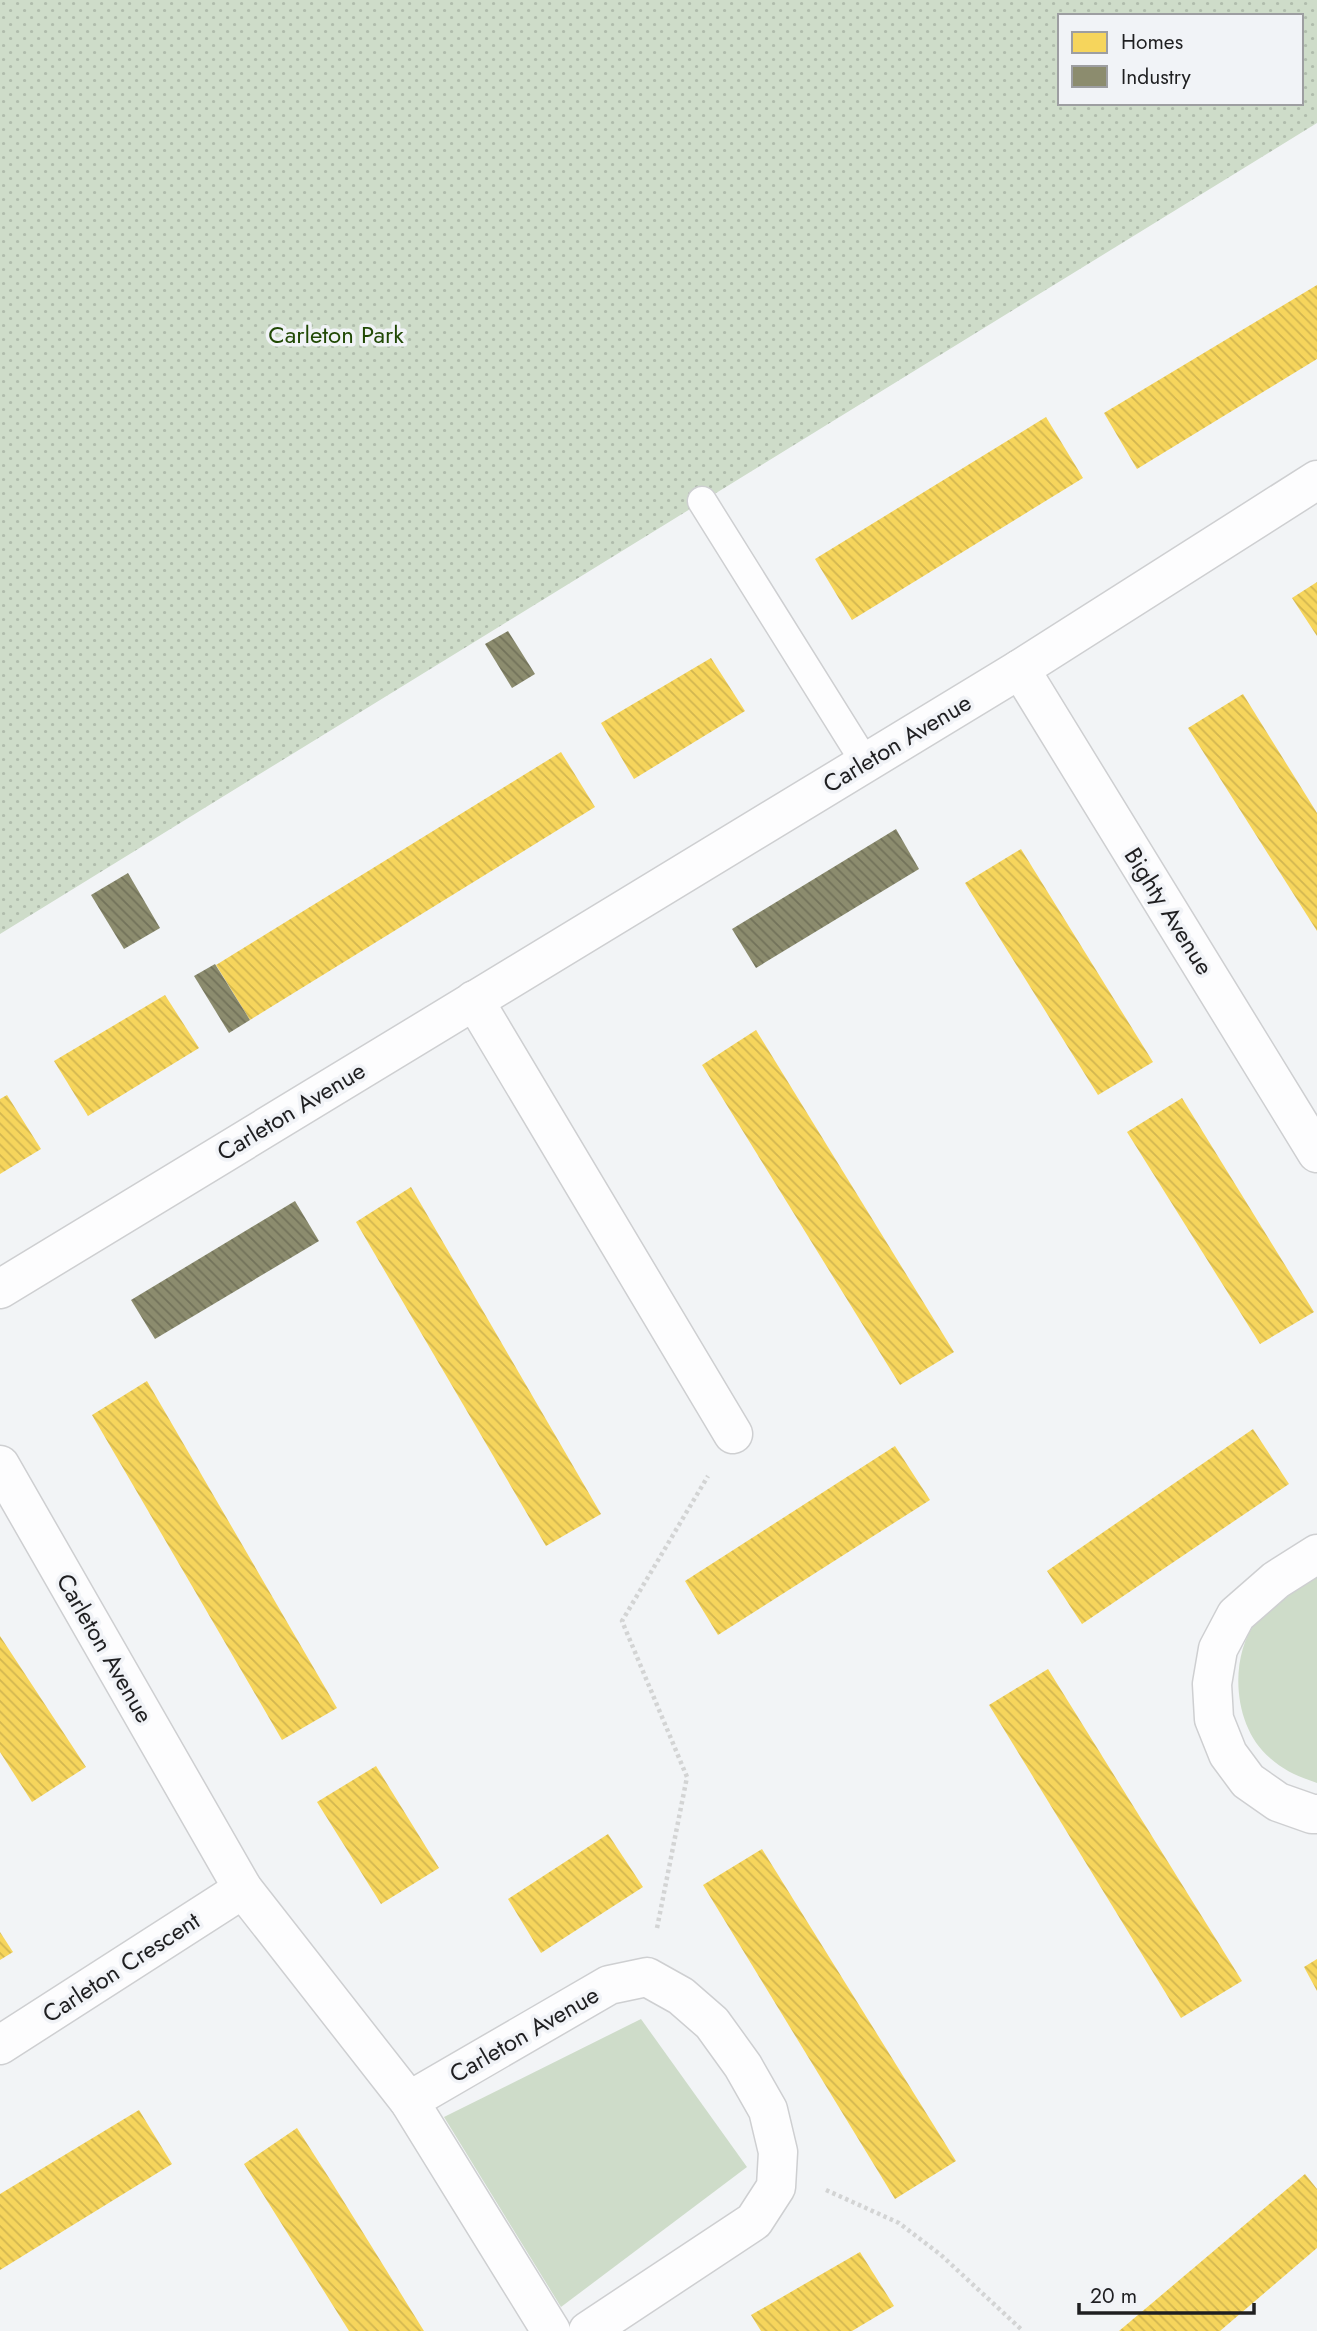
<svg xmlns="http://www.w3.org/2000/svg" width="1317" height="2331" font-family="Jost,sans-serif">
	<defs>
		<pattern id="park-dots" width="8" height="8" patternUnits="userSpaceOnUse" patternTransform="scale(1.75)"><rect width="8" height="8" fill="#cedcc9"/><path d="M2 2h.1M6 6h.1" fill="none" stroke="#b0bcac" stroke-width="1.8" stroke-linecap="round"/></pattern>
		<pattern id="homes-back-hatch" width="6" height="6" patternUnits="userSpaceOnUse" patternTransform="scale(1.75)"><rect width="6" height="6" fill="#f6d55c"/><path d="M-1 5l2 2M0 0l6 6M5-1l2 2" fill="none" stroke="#d2b650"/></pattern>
		<pattern id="industry-back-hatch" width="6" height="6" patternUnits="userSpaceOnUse" patternTransform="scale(1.75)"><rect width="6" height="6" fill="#8c8c6e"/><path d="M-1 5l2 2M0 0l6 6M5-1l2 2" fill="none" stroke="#72725a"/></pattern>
	</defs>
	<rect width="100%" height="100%" fill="#f2f4f6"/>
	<!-- grass -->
	<g fill="#cedcc9">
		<path d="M1317,1575V1783C1300,1777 1284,1771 1270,1758C1233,1727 1228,1658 1257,1620C1271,1603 1298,1587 1317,1575Z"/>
		<polygon points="641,2019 747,2167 561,2307 444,2117"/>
	</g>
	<!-- park -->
	<path fill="url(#park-dots)" fill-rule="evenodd" d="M0,0H1317V123L0,934ZM1060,16H1301V103H1060Z"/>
	<!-- homes -->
	<g fill="url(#homes-back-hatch)">
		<polygon points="1317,285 1317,359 1137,469 1104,413"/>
		<polygon points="1046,417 1083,478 852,620 815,559"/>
		<polygon points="1317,582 1317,636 1292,598"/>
		<polygon points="711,658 745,711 634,779 601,723"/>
		<polygon points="1243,694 1317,813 1317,931 1188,728"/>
		<polygon points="561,752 595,807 250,1020 216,965"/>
		<polygon points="1021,849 1153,1062 1098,1095 965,883"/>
		<polygon points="165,995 199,1048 88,1116 54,1061"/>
		<polygon points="756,1030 954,1352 900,1385 702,1065"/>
		<polygon points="7,1095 41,1149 0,1174 0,1099"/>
		<polygon points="1182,1098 1314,1312 1260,1344 1127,1132"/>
		<polygon points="411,1187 601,1514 546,1546 356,1222"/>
		<polygon points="147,1381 337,1708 282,1740 92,1415"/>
		<polygon points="1253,1429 1289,1484 1082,1624 1047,1571"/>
		<polygon points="895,1446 930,1500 718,1635 685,1581"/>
		<polygon points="0,1636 86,1767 32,1802 0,1752"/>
		<polygon points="1048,1669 1242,1981 1181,2018 989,1705"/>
		<polygon points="376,1766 439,1868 381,1904 317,1802"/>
		<polygon points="608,1834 643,1887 541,1953 508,1899"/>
		<polygon points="762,1849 956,2161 895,2199 703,1885"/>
		<polygon points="0,1932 13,1952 0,1960"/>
		<polygon points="1317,1959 1317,1991 1304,1967"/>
		<polygon points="139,2110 172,2164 0,2270 0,2194"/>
		<polygon points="297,2128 331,2181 424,2331 349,2331 244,2164"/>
		<polygon points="1305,2174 1317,2189 1317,2248 1220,2331 1119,2331"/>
		<polygon points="860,2252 894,2306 852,2331 761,2331 751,2315"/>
	</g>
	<!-- industry -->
	<g fill="url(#industry-back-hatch)">
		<polygon points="508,631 535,674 512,688 485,644"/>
		<polygon points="896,829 919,869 756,968 732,929"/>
		<polygon points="128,873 160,928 124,949 91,895"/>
		<polygon points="215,964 250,1020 229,1033 194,976"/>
		<polygon points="295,1201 319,1241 155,1339 131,1300"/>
	</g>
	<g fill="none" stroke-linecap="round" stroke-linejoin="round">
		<defs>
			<polyline id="service" points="702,501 865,762"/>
			<g id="minor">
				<polyline points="1020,669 1317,1153"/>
				<polyline points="474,1000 733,1434"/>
				<polyline points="0,1289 1020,669 1317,480"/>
				<polyline points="0,1465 243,1889 409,2101 551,2331"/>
				<polyline points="1317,1554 1276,1580 1236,1615 1218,1649 1212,1684 1214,1719 1228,1754 1248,1781 1278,1802 1312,1814 1317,1814"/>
				<polyline points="0,2045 243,1889"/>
				<polyline points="409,2101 609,1985 647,1977 681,1996 712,2023 743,2066 768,2110 778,2152 776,2187 754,2221 588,2331"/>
			</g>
		</defs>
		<!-- service casing -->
		<use href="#service" stroke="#cecfd1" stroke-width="31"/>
		<!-- minor casing -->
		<use href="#minor" stroke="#cecfd1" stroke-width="41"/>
		<!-- path -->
		<g stroke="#d3d4d4" stroke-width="4.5" stroke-dasharray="3.5 3.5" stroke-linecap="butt">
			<polyline points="657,1928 687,1777 622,1621 708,1476"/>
			<polyline points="826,2190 899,2223 941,2255 1023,2331"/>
		</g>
		<!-- service -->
		<use href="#service" stroke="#fdfdfe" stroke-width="28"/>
		<!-- minor -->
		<use href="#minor" stroke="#fdfdfe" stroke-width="38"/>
	</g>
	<g text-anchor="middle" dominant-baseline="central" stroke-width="7" stroke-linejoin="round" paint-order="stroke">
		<!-- park labels -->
		<g font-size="24" fill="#214905" stroke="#f1f3f7">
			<text x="336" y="334">Carleton Park</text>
		</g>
		<!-- street labels -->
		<g font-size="24" fill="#1f1f21" stroke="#f1f3f7">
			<text transform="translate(897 743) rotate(-31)">Carleton Avenue</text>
			<text transform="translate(1169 911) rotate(58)">Bighty Avenue</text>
			<text transform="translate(291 1111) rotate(-31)">Carleton Avenue</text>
			<text transform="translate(105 1648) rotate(60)">Carleton Avenue</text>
			<text transform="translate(121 1967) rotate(-33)">Carleton Crescent</text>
			<text transform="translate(524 2034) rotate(-30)">Carleton Avenue</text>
		</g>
	</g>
	<!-- legend -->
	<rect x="1058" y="14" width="245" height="91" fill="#f1f3f7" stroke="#9d9ea1" stroke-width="2"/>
	<rect x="1072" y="32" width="35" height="21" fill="#f6d55c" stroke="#9d9ea1" stroke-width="2"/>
	<text x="1121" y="49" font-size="21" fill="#1f1f21">Homes</text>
	<rect x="1072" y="66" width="35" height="21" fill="#8c8c6e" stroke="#9d9ea1" stroke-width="2"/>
	<text x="1121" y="84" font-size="21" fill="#1f1f21">Industry</text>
	<!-- scale -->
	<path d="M1079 2303v10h175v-10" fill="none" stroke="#1f1f21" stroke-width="3.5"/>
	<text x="1090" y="2303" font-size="21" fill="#1f1f21" stroke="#f1f3f7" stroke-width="5" paint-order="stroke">20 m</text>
</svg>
